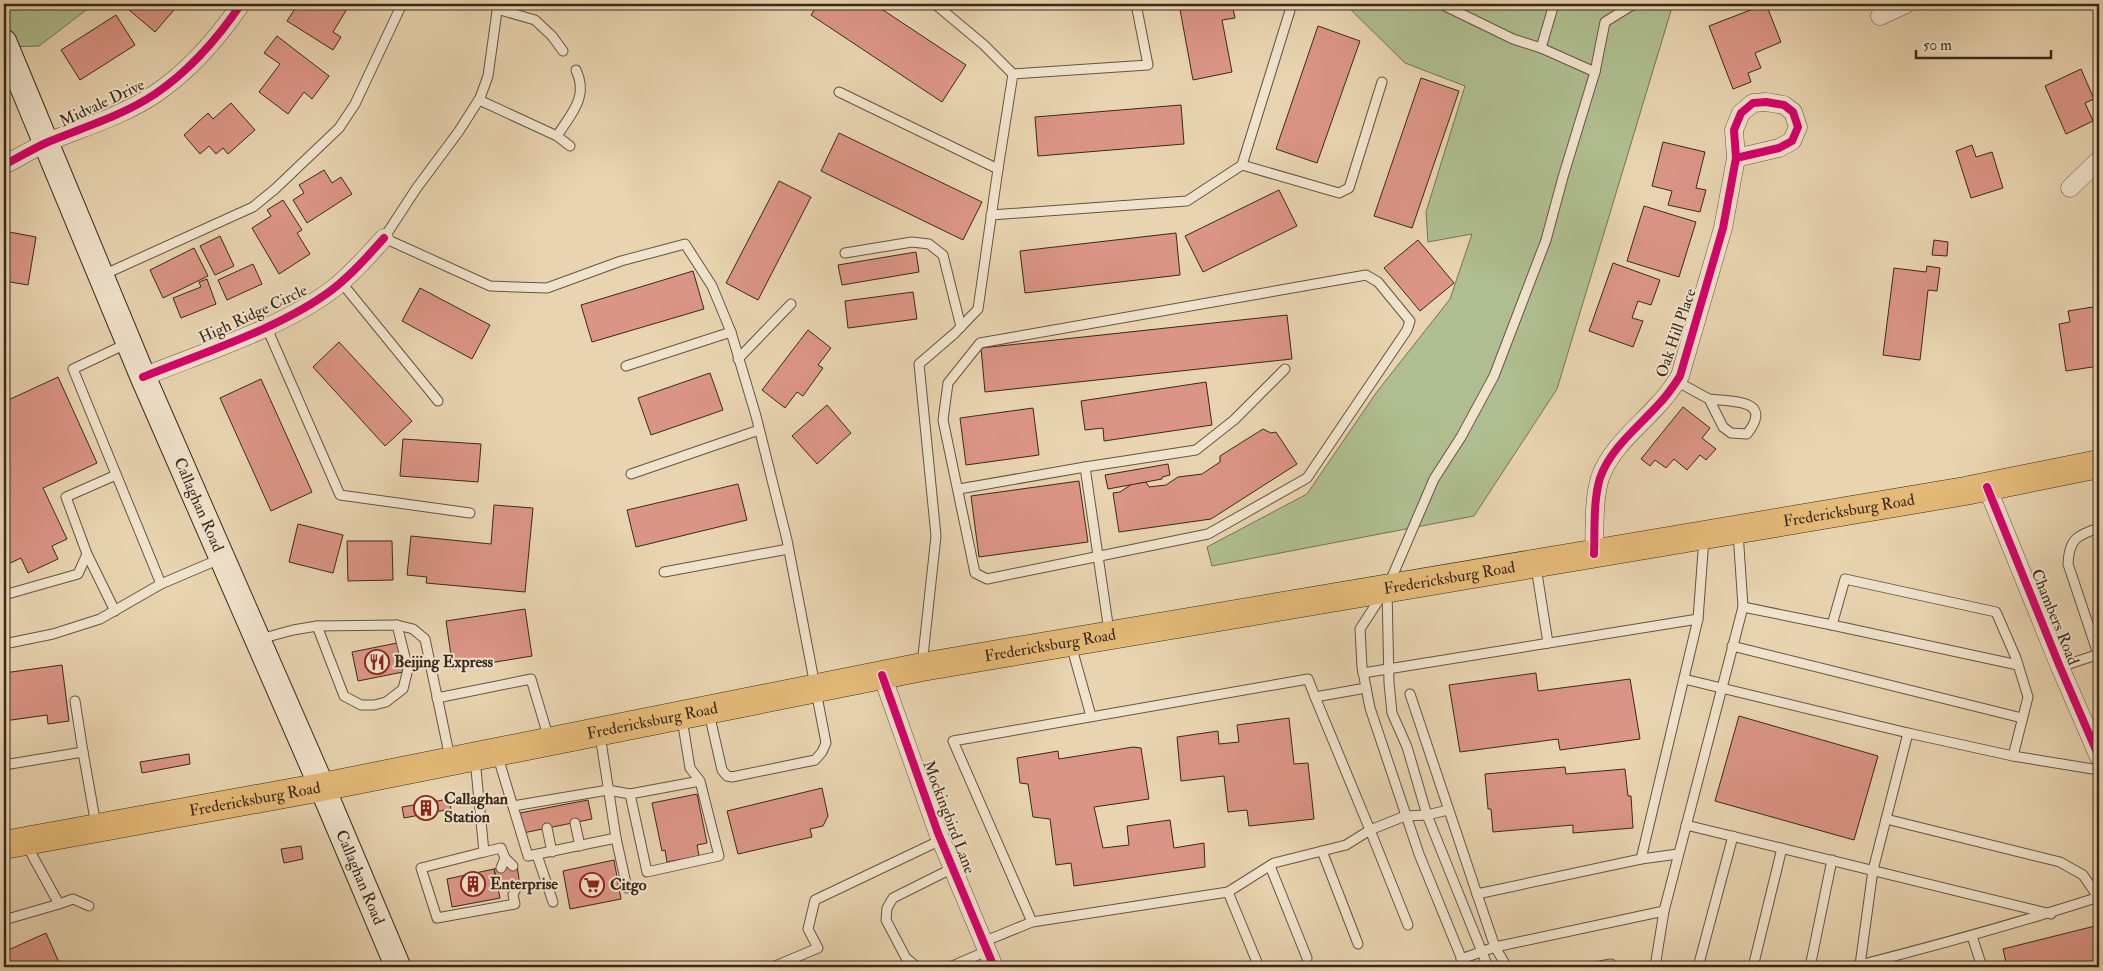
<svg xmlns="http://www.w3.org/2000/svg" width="2103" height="971" font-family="'IM FELL Double Pica',serif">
	<rect width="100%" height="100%" fill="#e8d4b0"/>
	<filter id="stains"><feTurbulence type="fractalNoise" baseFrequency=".004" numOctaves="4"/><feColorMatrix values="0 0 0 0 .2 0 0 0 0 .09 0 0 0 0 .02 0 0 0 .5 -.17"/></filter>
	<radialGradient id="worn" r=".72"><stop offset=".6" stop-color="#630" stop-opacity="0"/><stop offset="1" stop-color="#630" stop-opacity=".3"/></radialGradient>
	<!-- green -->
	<g fill="#afbe90" stroke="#747355">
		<polygon points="4,4 94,4 39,46 4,47"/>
		<polygon points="1345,4 1673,4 1557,389 1474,516 1212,566 1207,547 1307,494 1376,393 1450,299 1472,234 1428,242 1426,212 1465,86 1405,63"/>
	</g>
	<!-- building -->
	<g fill="#db9586" stroke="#3a281a">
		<polygon points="132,4 179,4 155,32 128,9"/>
		<polygon points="298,4 307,4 313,8 316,4 350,4 333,32 341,37 333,50 287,21"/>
		<polygon points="818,4 874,4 966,65 942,102 811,15"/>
		<polygon points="1179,4 1232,4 1235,18 1222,20 1232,72 1193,80"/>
		<polygon points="1766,4 1781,42 1755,53 1761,68 1748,73 1751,82 1733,89 1709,26"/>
		<polygon points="116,15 135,45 80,80 61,50"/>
		<polygon points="1318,26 1360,41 1317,163 1276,149"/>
		<polygon points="277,36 329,76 312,99 304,92 288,114 259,92 280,64 264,53"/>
		<polygon points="2081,69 2094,99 2085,103 2093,121 2066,134 2045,86"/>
		<polygon points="1421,78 1459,91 1412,228 1374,216"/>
		<polygon points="231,103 255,130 228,154 223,148 216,154 209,146 200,154 184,135 208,113 213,119"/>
		<polygon points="1181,105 1184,144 1038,156 1035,117"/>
		<polygon points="839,133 982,202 963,240 821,171"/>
		<polygon points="1663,142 1705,152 1696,188 1706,190 1700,212 1668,205 1672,191 1652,186"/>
		<polygon points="1972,145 1976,157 1992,152 2003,188 1971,198 1956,151"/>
		<polygon points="324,170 332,183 341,177 352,194 307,223 293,200 304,193 299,185"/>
		<polygon points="779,181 811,197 758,300 726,283"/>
		<polygon points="1279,190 1297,226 1203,272 1185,236"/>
		<polygon points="283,200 302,230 297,233 310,254 279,274 252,228 271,216 267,210"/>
		<polygon points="1644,206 1696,222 1679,277 1627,261"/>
		<polygon points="4,231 36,237 28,285 4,281"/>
		<polygon points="1176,233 1180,275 1025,293 1020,251"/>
		<polygon points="220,236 234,266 215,275 200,246"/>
		<polygon points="1418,240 1454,283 1420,311 1384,268"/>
		<polygon points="1934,240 1948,242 1947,256 1932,255"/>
		<polygon points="194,248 208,276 163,298 150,270"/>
		<polygon points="916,252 919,272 842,285 838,265"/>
		<polygon points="1613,263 1660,280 1651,305 1638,301 1632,318 1643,321 1633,347 1589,331"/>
		<polygon points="253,264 262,284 227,300 218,280"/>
		<polygon points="1927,266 1940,268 1937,291 1928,290 1920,360 1883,355 1894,268 1926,272"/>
		<polygon points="693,271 704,309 592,342 581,305"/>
		<polygon points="207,279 216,304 181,318 173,298 201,287 199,282"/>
		<polygon points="420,288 490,325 472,359 402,321"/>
		<polygon points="913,292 917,319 848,328 845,301"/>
		<polygon points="2099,306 2099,366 2066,371 2059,324 2070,322 2068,311"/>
		<polygon points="1287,315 1292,359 985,392 981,348"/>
		<polygon points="808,330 831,348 818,365 823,368 803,396 797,392 785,408 762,390"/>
		<polygon points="339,342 412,421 385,446 313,367"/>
		<polygon points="710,373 723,410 651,435 638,398"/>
		<polygon points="58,377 97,463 43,488 67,539 52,546 58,559 28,573 21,558 4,566 4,402"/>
		<polygon points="261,379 312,492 271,511 220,398"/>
		<polygon points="1206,382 1212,425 1104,441 1103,428 1085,430 1081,401"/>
		<polygon points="827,405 851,433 817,464 792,436"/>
		<polygon points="1683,407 1710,428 1702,438 1716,449 1706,460 1700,455 1687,470 1674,459 1666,468 1655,460 1650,466 1641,459"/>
		<polygon points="1033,408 1039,455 966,465 960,418"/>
		<polygon points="1263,429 1271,433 1276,432 1297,464 1211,519 1119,532 1113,493 1120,492 1132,484 1146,482 1149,487 1166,485 1178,477 1202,474 1220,462 1220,456"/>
		<polygon points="403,439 481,444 478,482 400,476"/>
		<polygon points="1168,464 1170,475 1162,477 1162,479 1108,489 1105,475"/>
		<polygon points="1079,481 1088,542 979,557 971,496"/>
		<polygon points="738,484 747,520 636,547 627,510"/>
		<polygon points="494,505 533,508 525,592 426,583 427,577 407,575 411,536 491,544"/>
		<polygon points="298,524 343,535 333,573 289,562"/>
		<polygon points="347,541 392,541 393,580 348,581"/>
		<polygon points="525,609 532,656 453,669 446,621"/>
		<polygon points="397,643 403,672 358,681 352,652"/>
		<polygon points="62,665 69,721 48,724 47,715 4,721 4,673"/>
		<polygon points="1536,673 1538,691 1630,679 1640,739 1560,750 1558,739 1460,752 1449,685"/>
		<polygon points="1739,716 1878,756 1854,840 1715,801"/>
		<polygon points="1289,718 1294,764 1308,763 1314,819 1249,826 1247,810 1228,812 1224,776 1181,781 1177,737 1218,731 1219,744 1239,742 1237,725"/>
		<polygon points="1133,747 1141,748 1149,799 1094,807 1103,848 1129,845 1127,826 1170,820 1174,848 1204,843 1205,867 1074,886 1071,863 1056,865 1050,819 1033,817 1028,784 1020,783 1017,758 1058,751 1059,759"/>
		<polygon points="189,754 190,764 142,773 140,762"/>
		<polygon points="1565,767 1566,774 1625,769 1628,796 1631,796 1633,828 1573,833 1573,825 1493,832 1491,809 1488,809 1485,774"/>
		<polygon points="822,788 828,816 823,826 810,829 812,837 738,854 727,811"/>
		<polygon points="697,794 707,843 697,845 699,856 667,862 665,850 662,851 652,803"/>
		<polygon points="449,799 451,809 404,818 402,807"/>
		<polygon points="588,800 592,819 523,833 520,813"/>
		<polygon points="301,846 303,859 284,863 281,849"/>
		<polygon points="614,860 621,899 570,909 563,871"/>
		<polygon points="517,865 520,886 499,890 494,869"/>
		<polygon points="494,869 500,898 452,907 447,879"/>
		<polygon points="2099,925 2099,967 2007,967 2003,949"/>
		<polygon points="46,933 61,967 6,967 4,961 4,952"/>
	</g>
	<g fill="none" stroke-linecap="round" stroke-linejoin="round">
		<defs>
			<g id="service">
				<polyline points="498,4 488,76 480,98 459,131 416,189 384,238 490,286 547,288 621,261 685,244 712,286 731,332 756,416 787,540 826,743 822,752 815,760 732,777 727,776 722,770 709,713"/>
				<polyline points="935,4 984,45 1013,74"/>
				<polyline points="1441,4 1513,39 1541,48 1595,72"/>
				<polyline points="497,9 535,20 552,36 563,51"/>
				<polyline points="1541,48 1554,4"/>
				<polyline points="839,92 998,169 978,309 955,333 919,364 936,536 922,665"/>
				<polyline points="479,100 557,136 570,146"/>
				<path d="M557,136C571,114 589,97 576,70"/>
				<polyline points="1242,165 1339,193 1349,188 1382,82"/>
				<polyline points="998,169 1013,74 1148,65 1136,4"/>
				<polyline points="991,215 1187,201 1242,165 1292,4"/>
				<polyline points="845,253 912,242 929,244 943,255 961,327"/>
				<polyline points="103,275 253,207 275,189 339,128 355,104 402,4"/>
				<polygon points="1366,275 1378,282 1410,321 1407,330 1307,478 1208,534 987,579 975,573 943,420 948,383 980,343"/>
				<polyline points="341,282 438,401"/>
				<polyline points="266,326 340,495 470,513"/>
				<polyline points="128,343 73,369 161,584"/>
				<polyline points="738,359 791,304"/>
				<polyline points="626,366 731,332"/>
				<path d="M1676,381L1709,399L1723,427L1731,433L1747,434C1774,399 1733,402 1709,399"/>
				<polyline points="1085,467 1196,450 1234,420 1285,369"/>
				<polyline points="631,474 759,430"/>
				<polyline points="959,489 1085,467 1109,631"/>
				<polyline points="87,554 115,611"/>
				<polyline points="1536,567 1548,643"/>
				<polyline points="664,572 788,549"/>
				<polyline points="1389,584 1434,479 1461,437 1494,376 1546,240 1563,177 1595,72 1605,22 1634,4"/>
				<polyline points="1387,590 1389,683 1392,713 1407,747 1427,815 1488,967"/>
				<polyline points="4,595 78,574 87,554 66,497 116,475"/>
				<polyline points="1382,595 1360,629 1362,667 1370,708 1419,854 1465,967"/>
				<polyline points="1743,607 1832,625 1845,579 1996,612 2016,658 2028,697 2013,756 1908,733 1886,819 2060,862 2083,875 2098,897"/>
				<polyline points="1832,625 2018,665"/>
				<polyline points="317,626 344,696 361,705 374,705 386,702 403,689 408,669 397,625"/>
				<polyline points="260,639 293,630 317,626 397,625 413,629 425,639 450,758"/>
				<polyline points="4,644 53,634 100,619 161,584 222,558"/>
				<polyline points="1071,645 1091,716"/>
				<polyline points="1732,646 2022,718"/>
				<path d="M2098,654L2068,564C2069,539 2077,535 2099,528"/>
				<polyline points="2060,667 2099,654"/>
				<polyline points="1363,673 1698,619"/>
				<polyline points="1684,679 1908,733"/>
				<polyline points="1366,688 1315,697 1308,679 953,741 1032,922 1228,892 1274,863 1346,845 1370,830 1408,925"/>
				<polyline points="1410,694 1477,894 1641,859 1698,619 1704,538"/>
				<polyline points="1315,697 1370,830 1405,816 1427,815 1448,810"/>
				<polyline points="437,698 531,679 549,739"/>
				<polyline points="75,701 83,752"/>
				<polyline points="682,719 690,768 700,781 630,794 647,872 719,856 700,781"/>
				<polyline points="497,754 528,856 616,838 600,735"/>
				<polyline points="2013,756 2099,770"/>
				<polyline points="475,759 484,852 421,868 437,918 515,904 513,895 517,886"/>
				<polyline points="4,765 83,752 96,825"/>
				<polyline points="513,806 608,790 630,794"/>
				<polyline points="575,823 580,846"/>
				<polyline points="1686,825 2051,914"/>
				<polyline points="547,828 552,852"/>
				<polyline points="616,838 627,888"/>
				<polyline points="26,844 59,904 73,899 89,906"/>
				<polyline points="1322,851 1358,944"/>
				<polyline points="484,852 501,848 505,858 513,866"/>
				<polyline points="537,855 553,902"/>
				<polyline points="1641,859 1678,854"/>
				<polyline points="1270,866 1307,958"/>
				<polyline points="501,868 505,858"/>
				<polyline points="1228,892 1259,967"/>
				<polyline points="1664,911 1743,607 1738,532"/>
				<polyline points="4,920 59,904"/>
				<polyline points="1972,936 1982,967"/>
				<polyline points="983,942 1032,922"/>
				<polyline points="1461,959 1495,947 1477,894"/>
				<polyline points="1860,965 1873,870 1886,819"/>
				<polyline points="773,967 818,948 808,929 815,900 941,840"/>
				<polyline points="917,967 906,958 886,920 887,908 893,898 953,868"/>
				<polyline points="950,967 987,951"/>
				<polyline points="1507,967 1495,947 1664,911 1655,967"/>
				<polyline points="1594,967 1611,964"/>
				<polyline points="1698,967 1733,836"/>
				<polyline points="1753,967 1782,848"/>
				<polyline points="1810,967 1832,860"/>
				<path d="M1852,967C1935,946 2018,923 2099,897"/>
			</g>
			<g id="minor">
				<polyline points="1880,16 1906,4"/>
				<path d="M4,165C18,158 32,149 48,142C84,127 122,116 155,94C189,71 218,38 241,4"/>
				<polyline points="2070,188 2099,160"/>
				<path d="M143,377C202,353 282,328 333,289C352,274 368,256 384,238"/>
				<polyline points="1987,487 2060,667 2099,757"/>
				<path d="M1594,554C1595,530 1593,501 1600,478C1610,449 1637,428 1657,406C1666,397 1673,387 1680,376L1723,228L1736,158L1779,148L1792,141L1798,127L1793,112L1784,105L1766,102L1753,103L1741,113L1734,130L1736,158"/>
				<polyline points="882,675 938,833 994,967"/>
			</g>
			<g id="secondary">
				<path id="s1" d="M4,42L143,377L322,787L398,967"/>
			</g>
			<g id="primary">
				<path id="s2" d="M4,845L322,787L922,667L1965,491L2099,464"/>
			</g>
		</defs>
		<!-- service casing -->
		<use href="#service" stroke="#665340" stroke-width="11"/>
		<!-- minor casing -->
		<use href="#minor" stroke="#665340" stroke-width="19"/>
		<!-- secondary casing -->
		<use href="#secondary" stroke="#3a281a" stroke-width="27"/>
		<!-- primary casing -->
		<use href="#primary" stroke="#3a281a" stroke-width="29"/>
		<!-- service -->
		<use href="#service" stroke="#f0e3cc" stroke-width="9"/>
		<!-- minor -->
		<use href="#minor" stroke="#f0e3cc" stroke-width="18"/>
		<!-- secondary -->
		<use href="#secondary" stroke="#f0e3cc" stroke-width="25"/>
		<!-- primary -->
		<use href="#primary" stroke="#e4ba78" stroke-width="28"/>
		<defs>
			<g id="cycleway">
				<path d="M4,165C18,158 32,149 48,142C84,127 122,116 155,94C189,71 218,38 241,4"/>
				<path d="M143,377C202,353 282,328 333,289C352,274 368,256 384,238"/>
				<polyline points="1987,487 2060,667 2099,757"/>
				<path d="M1594,554C1595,530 1593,501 1600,478C1610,449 1637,428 1657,406C1666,397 1673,387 1680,376L1723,228L1736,158L1779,148L1792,141L1798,127L1793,112L1784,105L1766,102L1753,103L1741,113L1734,130L1736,158"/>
				<polyline points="882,675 938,833 994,967"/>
			</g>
		</defs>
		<!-- cycleway casing -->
		<use href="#cycleway" stroke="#f0e3cc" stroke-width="11"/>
		<!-- cycleway -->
		<use href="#cycleway" stroke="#d6006c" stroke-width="8"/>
	</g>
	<!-- icons -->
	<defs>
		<symbol id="restaurant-ring" viewBox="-11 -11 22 22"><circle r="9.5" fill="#f0e3cc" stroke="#8f2418" stroke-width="1.5"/><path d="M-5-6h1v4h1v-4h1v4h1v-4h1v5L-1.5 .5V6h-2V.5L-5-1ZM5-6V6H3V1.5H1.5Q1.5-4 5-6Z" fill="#8f2418"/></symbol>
		<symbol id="building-ring" viewBox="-11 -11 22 22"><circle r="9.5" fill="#f0e3cc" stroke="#8f2418" stroke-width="1.5"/><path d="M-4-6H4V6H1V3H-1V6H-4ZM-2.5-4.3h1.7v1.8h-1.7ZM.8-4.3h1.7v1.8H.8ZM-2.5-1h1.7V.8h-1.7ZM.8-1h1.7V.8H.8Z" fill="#8f2418"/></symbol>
		<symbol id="supermarket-ring" viewBox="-11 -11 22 22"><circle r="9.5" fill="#f0e3cc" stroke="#8f2418" stroke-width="1.5"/><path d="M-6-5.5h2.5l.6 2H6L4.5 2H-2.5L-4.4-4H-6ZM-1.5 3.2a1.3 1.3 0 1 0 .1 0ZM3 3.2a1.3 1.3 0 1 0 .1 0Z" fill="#8f2418"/></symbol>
	</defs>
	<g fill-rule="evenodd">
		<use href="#restaurant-ring" x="363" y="648" width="28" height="28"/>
		<use href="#building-ring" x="412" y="794" width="28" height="28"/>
		<use href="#building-ring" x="459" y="870" width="28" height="28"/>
		<use href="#supermarket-ring" x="578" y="871" width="28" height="28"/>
	</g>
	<g text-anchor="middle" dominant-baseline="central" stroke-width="4" stroke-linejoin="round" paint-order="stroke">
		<!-- street labels -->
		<g font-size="16" fill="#3a281a" stroke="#f0e3cc">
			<text transform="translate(102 103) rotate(-25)">Midvale Drive</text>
			<text transform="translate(253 314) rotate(-25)">High Ridge Circle</text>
			<text transform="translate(1676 333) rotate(-71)">Oak Hill Place</text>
			<text stroke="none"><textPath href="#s1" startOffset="502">Callaghan Road</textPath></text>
			<text stroke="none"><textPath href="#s2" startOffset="1875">Fredericksburg Road</textPath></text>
			<text stroke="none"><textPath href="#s2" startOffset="1470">Fredericksburg Road</textPath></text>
			<text transform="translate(2055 617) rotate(68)">Chambers Road</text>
			<text stroke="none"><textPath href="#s2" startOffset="1065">Fredericksburg Road</textPath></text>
			<text stroke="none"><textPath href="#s2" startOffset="660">Fredericksburg Road</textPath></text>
			<text stroke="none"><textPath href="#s2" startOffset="255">Fredericksburg Road</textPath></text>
			<text transform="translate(949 817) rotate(69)">Mockingbird Lane</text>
			<text stroke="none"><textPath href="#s1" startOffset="908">Callaghan Road</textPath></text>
		</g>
		<!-- poi labels -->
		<g font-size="16" font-weight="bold" fill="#3a281a" stroke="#f0e3cc" text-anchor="start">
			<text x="394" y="662">Beijing Express</text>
			<text x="444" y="799">Callaghan<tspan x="444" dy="18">Station</tspan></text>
			<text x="490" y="884">Enterprise</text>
			<text x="610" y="885">Citgo</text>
		</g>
	</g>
	<!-- margin -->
	<rect width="2103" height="971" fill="none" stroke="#e8d4b0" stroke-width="20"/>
	<rect x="5" y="5" width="2093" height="961" fill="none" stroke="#3a281a" stroke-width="2.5"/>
	<rect x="10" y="10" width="2083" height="951" fill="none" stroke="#3a281a"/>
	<!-- scale -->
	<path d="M1916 50v8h135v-8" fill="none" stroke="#3a281a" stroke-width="2.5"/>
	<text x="1923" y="50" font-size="15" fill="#3a281a" stroke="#f0e3cc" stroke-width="4" paint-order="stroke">50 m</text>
	<rect width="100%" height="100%" filter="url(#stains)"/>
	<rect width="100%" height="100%" fill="url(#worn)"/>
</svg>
